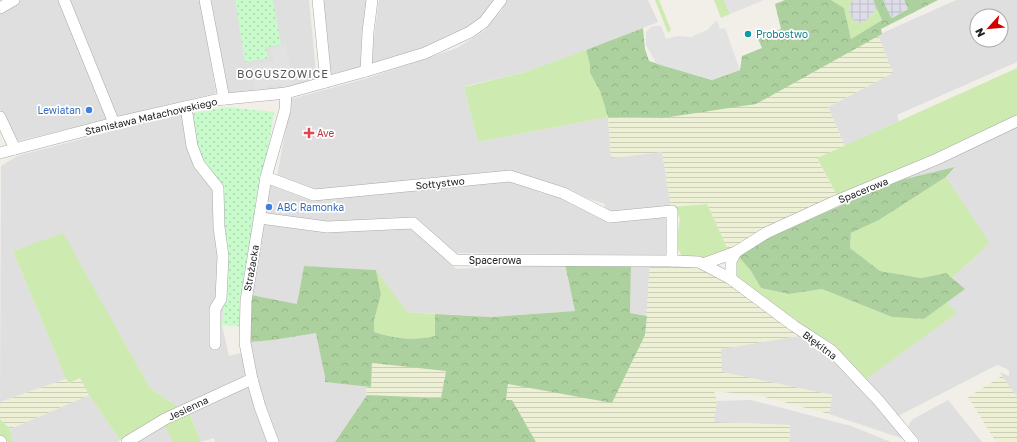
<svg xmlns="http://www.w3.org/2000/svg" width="1017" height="442" font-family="'Golos Text',sans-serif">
	<defs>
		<pattern id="farmland-rules" width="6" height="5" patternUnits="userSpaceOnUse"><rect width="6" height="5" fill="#eef0d5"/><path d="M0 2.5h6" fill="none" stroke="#ccceb7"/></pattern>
		<pattern id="forest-crowns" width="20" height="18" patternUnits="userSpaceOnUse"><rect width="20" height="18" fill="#add19e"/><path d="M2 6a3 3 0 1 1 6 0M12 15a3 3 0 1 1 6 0" fill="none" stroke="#95b388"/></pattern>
		<pattern id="park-dots" width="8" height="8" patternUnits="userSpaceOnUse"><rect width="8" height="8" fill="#c8facc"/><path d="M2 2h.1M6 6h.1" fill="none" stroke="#acd6af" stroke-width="1.8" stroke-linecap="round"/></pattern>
		<pattern id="plaza-grid" width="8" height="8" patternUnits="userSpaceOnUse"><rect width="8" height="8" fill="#dddde8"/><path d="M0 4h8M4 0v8" fill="none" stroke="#bdbdc7"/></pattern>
	</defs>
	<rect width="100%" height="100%" fill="#f2efe9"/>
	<!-- residential -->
	<g fill="#e0dfdf" fill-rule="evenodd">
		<polygon points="19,0 200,0 216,93 14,142 0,109 0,12"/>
		<polygon points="209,0 309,0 317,82 282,89 226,95"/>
		<polygon points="320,0 368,0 362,67 327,75"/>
		<polygon points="379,0 497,0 479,22 453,39 370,67"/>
		<polygon points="507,0 648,0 658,22 553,63 526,72 469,85 464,87 478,142 608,117 611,158 662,152 671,207 668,255 456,253 444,246 418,220 334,224 263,213 270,185 312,200 509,179 541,193 566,199 602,216 605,204 551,187 509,171 322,192 277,177 291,99 368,78 457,48 485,30 503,9"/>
		<path d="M956,0H1017V62L897,115L899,121L845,146L828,107L893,73L878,35ZM977,16H1001V40H977Z"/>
		<polygon points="194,113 194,140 221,188 226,272 222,325 229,356 241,353 246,375 178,407 150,388 63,234 13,251 66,379 0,402 1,166 17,156 177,114"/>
		<polygon points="1017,128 1017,397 1002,376 1000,372 1009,376 1009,370 997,365 898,416 866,379 956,313 946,302 965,289 952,278 990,243 946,177 955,168 897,181"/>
		<polygon points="264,221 416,227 456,269 565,264 575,311 492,317 407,312 375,270 304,266 297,304 252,295"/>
		<polygon points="650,264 647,316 630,313 631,265"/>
		<polygon points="317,332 325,378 325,382 366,386 367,395 335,442 276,442 256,374 250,342 273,340"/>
		<polygon points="798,336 808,339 828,351 910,441 829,414 832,395 721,372 720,349"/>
		<polygon points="250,383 268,442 215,442 214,438 201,442 189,412"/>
		<polygon points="89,395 120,440 117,442 13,442 10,429"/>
		<polygon points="751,400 851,426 891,442 789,442 790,425 713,422 717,401"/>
		<polygon points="948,400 982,442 921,442 909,427 909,424 913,419"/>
		<polygon points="163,423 173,442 134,442"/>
	</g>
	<!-- farmland -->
	<g fill="url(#farmland-rules)">
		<polygon points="878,35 893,73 828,107 845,146 817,159 838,197 729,252 707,204 671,207 662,152 611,158 608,117 663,118 809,75 828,63"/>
		<polygon points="650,260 707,270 733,285 798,336 721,349 722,372 832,395 829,414 761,396 714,391 717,401 714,422 790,425 789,442 536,442 512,400 505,400 508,384 645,335"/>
		<polygon points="372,363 446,370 441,398 367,395 366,386 371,387"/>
		<polygon points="1002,376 1017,397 1017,442 996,442 968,397"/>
		<polygon points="80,378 89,395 10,429 0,419 0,402 66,379 69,383"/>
	</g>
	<!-- grass -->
	<g fill="#cdebb0">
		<polygon points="655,0 659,0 671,30 668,33"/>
		<polygon points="714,0 724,0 730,14 721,18"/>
		<polygon points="831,0 853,0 849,5 865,22 877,8 882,20 851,39 844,8"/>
		<polygon points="586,50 590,65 590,73 600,91 608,117 478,142 464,87 526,72"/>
		<polygon points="1017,68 1017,117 838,197 817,158"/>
		<polygon points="946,177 990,243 952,278 946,273 921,278 880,271 850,248 851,233 879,220"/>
		<polygon points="707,204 729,252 706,259 682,256 676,246 680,218 673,207"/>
		<polygon points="63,233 150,388 178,407 120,440 89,395 80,378 69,383 66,379 13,251"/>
		<polygon points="738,256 751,271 761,288 789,294 822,289 892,317 924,319 946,302 957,313 866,379 832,343 802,325 736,277 732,268"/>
		<path d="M376,270L407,312L435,314L436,336C412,341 398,339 374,332V321L381,294Z"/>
		<polygon points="189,412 201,442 173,442 163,423"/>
		<polygon points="0,419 10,429 13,442 8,442 0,435"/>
	</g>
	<!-- forest -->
	<g fill="url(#forest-crowns)">
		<polygon points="785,0 831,0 844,8 851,39 882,20 873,0 883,0 892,18 908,9 904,0 938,0 881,29 882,34 756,104 663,118 608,117 600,91 590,73 590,65 586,50 643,28 645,49 649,61 712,80 740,70 742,56 762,48 758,39 781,29 775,4"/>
		<polygon points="955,167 946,177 879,220 851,233 850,248 880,271 921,278 946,273 965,289 924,319 892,317 822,289 789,294 761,288 751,271 738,256 743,249 897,181"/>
		<path d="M565,264L631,265L630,313L647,316L645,335L612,403L508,384L506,400H512L536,442H335L367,395L441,398L446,371L372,363L371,387L325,382V377L316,333L273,340L250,342L252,295L297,304L304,266L376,270L381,294L374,321V332C398,339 412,341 435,336V314L491,317L575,311Z"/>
	</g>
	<!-- park -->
	<g fill="url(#park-dots)">
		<polygon points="235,0 273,0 281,45 266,47 268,58 245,62"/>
		<polygon points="226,107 274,112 239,326 222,325 226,272 222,210 200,158 194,140 194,113"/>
	</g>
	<!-- parking -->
	<g fill="#e2e2e2">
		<polygon points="724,0 764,0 730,14"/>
		<polygon points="717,20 720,29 725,28 740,70 712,80 657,64 646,45 646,32 652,26 661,26 666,39 677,36 691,37 707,30"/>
		<polygon points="286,45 295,90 282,93 280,84 266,86 267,95 256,96 251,65 274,61 271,48"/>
	</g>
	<!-- plaza -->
	<g fill="url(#plaza-grid)">
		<polygon points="853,0 873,0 877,8 865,22 858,23 853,20 849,12 849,5"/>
		<polygon points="883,0 904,0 908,9 891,18"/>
	</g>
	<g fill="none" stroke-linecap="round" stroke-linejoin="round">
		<defs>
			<g id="minor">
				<polyline points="64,0 114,123"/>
				<polyline points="205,0 224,99"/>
				<polyline points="318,0 326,82"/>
				<polyline points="0,8 14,0"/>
				<polyline points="366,71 368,32 372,0"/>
				<polyline points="186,107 192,146 199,164 218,188 219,227 223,256 221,299 215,309 215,344"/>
				<polyline points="0,117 15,149"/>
				<polyline points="0,153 114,123 215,100 286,93 366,71 425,53 470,32 484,22 501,0"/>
				<polyline points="266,177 314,195 510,176 563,193 610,217 672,211 672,261 699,262 731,279 794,326 831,350 879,401 913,442"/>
				<polyline points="260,218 327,227 413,223 455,260 672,261"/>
				<polyline points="703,264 736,252"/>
				<polyline points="731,279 731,261 736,252 766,233 836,201 937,159 1017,121"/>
				<polyline points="0,441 1,442"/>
				<polyline points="127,442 165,419 252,379"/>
				<polyline points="273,442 260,407 252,379 245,343 246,301 266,177 285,110 286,93"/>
			</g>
		</defs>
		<!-- minor casing -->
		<use href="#minor" stroke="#a9a9a9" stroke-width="12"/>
		<!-- minor -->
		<use href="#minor" stroke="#fff" stroke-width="11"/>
	</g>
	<!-- markers -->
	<circle fill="#0f9aa8" stroke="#fff" stroke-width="1.5" cx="748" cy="34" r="4"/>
	<g fill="#3f7fe0" stroke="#fff" stroke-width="1.5">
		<circle cx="89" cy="110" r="4"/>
		<circle cx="269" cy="207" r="4"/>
	</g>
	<path fill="#e0444e" stroke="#fff" stroke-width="1.5" d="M307 127h4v4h4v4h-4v4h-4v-4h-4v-4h4z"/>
	<g text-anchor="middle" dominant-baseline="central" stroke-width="3.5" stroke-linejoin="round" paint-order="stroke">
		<!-- culture labels -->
		<g font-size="10" fill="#0d838f" stroke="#fff" text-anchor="start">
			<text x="756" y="34">Probostwo</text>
		</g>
		<!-- shop labels -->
		<g font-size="10" fill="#366cbe" stroke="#fff" text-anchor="end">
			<text x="81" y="110">Lewiatan</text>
			<text x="277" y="207" text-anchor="start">ABC Ramonka</text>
		</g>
		<!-- street labels -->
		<g font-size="10" fill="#222" stroke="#fff">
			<text transform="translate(151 116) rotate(-13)">Stanisława Małachowskiego</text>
			<text transform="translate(440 183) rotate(-6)">Sołtystwo</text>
			<text transform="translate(863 190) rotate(-22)">Spacerowa</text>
			<text x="495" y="260">Spacerowa</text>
			<text transform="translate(251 268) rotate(-80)">Strażacka</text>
			<text transform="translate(820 345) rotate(37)">Błękitna</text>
			<text transform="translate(188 408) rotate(-25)">Jesienna</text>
		</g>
		<!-- health labels -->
		<g font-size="10" fill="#be3a42" stroke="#fff" text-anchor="start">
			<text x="317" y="133">Ave</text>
		</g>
		<!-- neighbourhood labels -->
		<g font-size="11" letter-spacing="1" fill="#555" stroke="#fff">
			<text x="283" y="73">BOGUSZOWICE</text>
		</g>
	</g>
	<!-- north arrow -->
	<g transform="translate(989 28) rotate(243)"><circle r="19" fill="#ffffff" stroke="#a7a7a7"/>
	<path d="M0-3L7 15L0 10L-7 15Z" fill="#d40000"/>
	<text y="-6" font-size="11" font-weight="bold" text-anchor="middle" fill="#222222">N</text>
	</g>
</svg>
